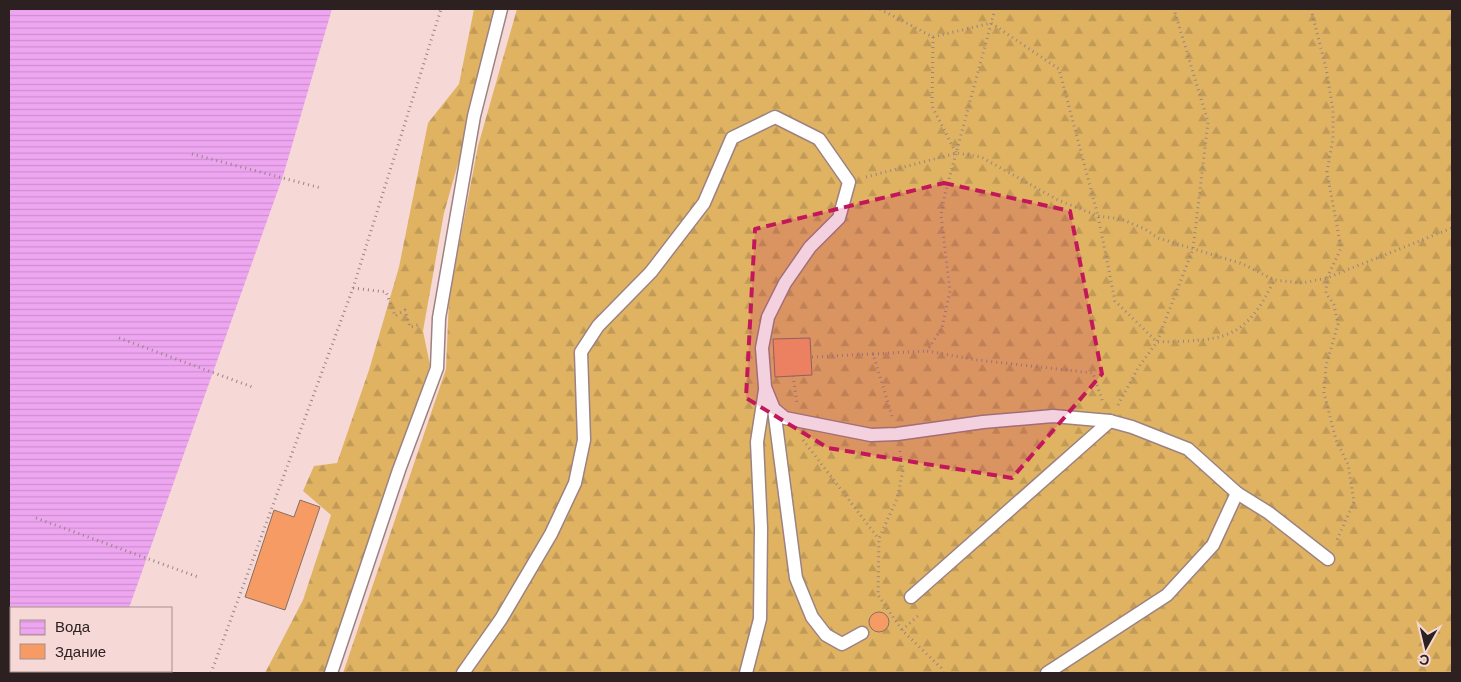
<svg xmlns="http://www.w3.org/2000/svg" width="1461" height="682" font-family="Barlow,sans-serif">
	<defs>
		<pattern id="forest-firs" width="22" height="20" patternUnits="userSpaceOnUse" patternTransform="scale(1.25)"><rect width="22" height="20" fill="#e0b363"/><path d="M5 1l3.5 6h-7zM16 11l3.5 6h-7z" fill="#c09a56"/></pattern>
		<pattern id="water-rules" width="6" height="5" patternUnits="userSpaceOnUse" patternTransform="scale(1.25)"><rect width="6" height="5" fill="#eea6f1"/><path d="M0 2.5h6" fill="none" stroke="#cc8fce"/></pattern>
	</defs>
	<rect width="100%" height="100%" fill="#f6d9d7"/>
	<!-- forest -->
	<g fill="url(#forest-firs)">
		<polygon points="474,9 502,9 444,213 423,331 430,365 326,673 265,673 303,600 331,515 303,491 314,466 337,463 369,370 399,267 428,123 459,84"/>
		<polygon points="517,9 1452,9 1452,673 343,673 446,369 449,298 478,146"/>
	</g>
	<!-- water -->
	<polygon fill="url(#water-rules)" points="9,9 332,9 283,176 129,608 11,608 11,671 108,671 107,673 9,673"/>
	<!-- building -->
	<g fill="#f59b63" stroke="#857064">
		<polygon points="810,338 812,375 775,377 773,339"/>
		<polygon points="300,500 320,507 285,610 245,597 274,510 294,517"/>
		<circle cx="879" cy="622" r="10"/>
	</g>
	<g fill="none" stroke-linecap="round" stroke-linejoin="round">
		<defs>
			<g id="service">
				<polyline points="774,409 796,578 812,617 826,635 842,644 862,633"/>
				<polyline points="911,597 1110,421"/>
				<polyline points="331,673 399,470 437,368 439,318 474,116 501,9"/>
				<polyline points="463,673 501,619 551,534 575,483 584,440 581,352 598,326 651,272 704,203 732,138 775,117 819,139 849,182 839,218 810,247 785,283 768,317 762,348 765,387 774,409 785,418 871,435 897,434 983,422 1053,416 1110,421 1132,427 1188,449 1237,493 1269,513 1328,559"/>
				<polyline points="746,673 760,619 761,528 757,442 765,390"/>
				<polyline points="1047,673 1167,595 1213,545 1237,493"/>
			</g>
		</defs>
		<!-- service casing -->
		<use href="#service" stroke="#9c8280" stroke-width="15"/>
		<!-- path -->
		<g stroke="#988482" stroke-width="3" stroke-dasharray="1 4" stroke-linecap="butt">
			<polyline points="880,9 933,37 932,106 956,153"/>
			<polyline points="995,9 945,194 941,215 950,291 942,328 927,351 977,360 1093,373 1103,403"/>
			<polyline points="1311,9 1326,68 1333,110 1333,138 1327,172 1341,248 1327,278 1326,293 1334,305 1338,324 1326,366 1324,393 1336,440 1348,464 1354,502 1336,542"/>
			<polyline points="933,37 991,23 1059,69 1098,216 1115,301 1157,342 1193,249 1208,122 1174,9"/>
			<polyline points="192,154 321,188"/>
			<polyline points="866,177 957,153 981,157 1058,200 1098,216 1121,219 1145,229 1158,238 1243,264 1274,280 1302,283 1327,278 1452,228"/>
			<polyline points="353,288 386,292 395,316 405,310 410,327 421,324"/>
			<polyline points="119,338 255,388"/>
			<polyline points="873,354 927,351"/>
			<polyline points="812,357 873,354 892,416"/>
			<polyline points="793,376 797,403"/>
			<path d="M1118,405L1138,368L1157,342C1220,340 1245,343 1274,280"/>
			<polyline points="803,440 878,538"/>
			<polyline points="900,451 903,470 897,499 879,538 878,595 902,630 941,668 943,673"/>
			<polyline points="36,518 198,577"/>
			<polyline points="902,630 920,614"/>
			<polyline points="211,673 353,288 441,9"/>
		</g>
		<!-- service -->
		<use href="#service" stroke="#fff" stroke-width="12"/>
	</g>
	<!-- marked area -->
	<path fill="#c2185b" fill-opacity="0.2" stroke="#c2185b" stroke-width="4" stroke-dasharray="10 6" stroke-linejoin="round" d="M944,183L1070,211L1102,374L1012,478L828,448L746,398L755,229Z"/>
	<!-- border -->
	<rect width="1461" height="682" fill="none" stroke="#2c2120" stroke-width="20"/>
	<!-- legend -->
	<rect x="10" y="607" width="162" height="65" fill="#f6d9d7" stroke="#a58f8e"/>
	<rect x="20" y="620" width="25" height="15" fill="url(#water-rules)" stroke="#a58f8e"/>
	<text x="55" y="632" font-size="15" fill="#2c2120">Вода</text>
	<rect x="20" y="644" width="25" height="15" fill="#f59b63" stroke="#a58f8e"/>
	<text x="55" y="657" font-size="15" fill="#2c2120">Здание</text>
	<!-- north arrow -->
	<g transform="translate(1426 647) rotate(188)" stroke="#f6d9d7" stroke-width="4" paint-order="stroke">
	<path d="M0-4L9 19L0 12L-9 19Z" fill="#2c2120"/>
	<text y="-8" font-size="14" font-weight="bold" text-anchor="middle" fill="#2c2120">С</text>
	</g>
</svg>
